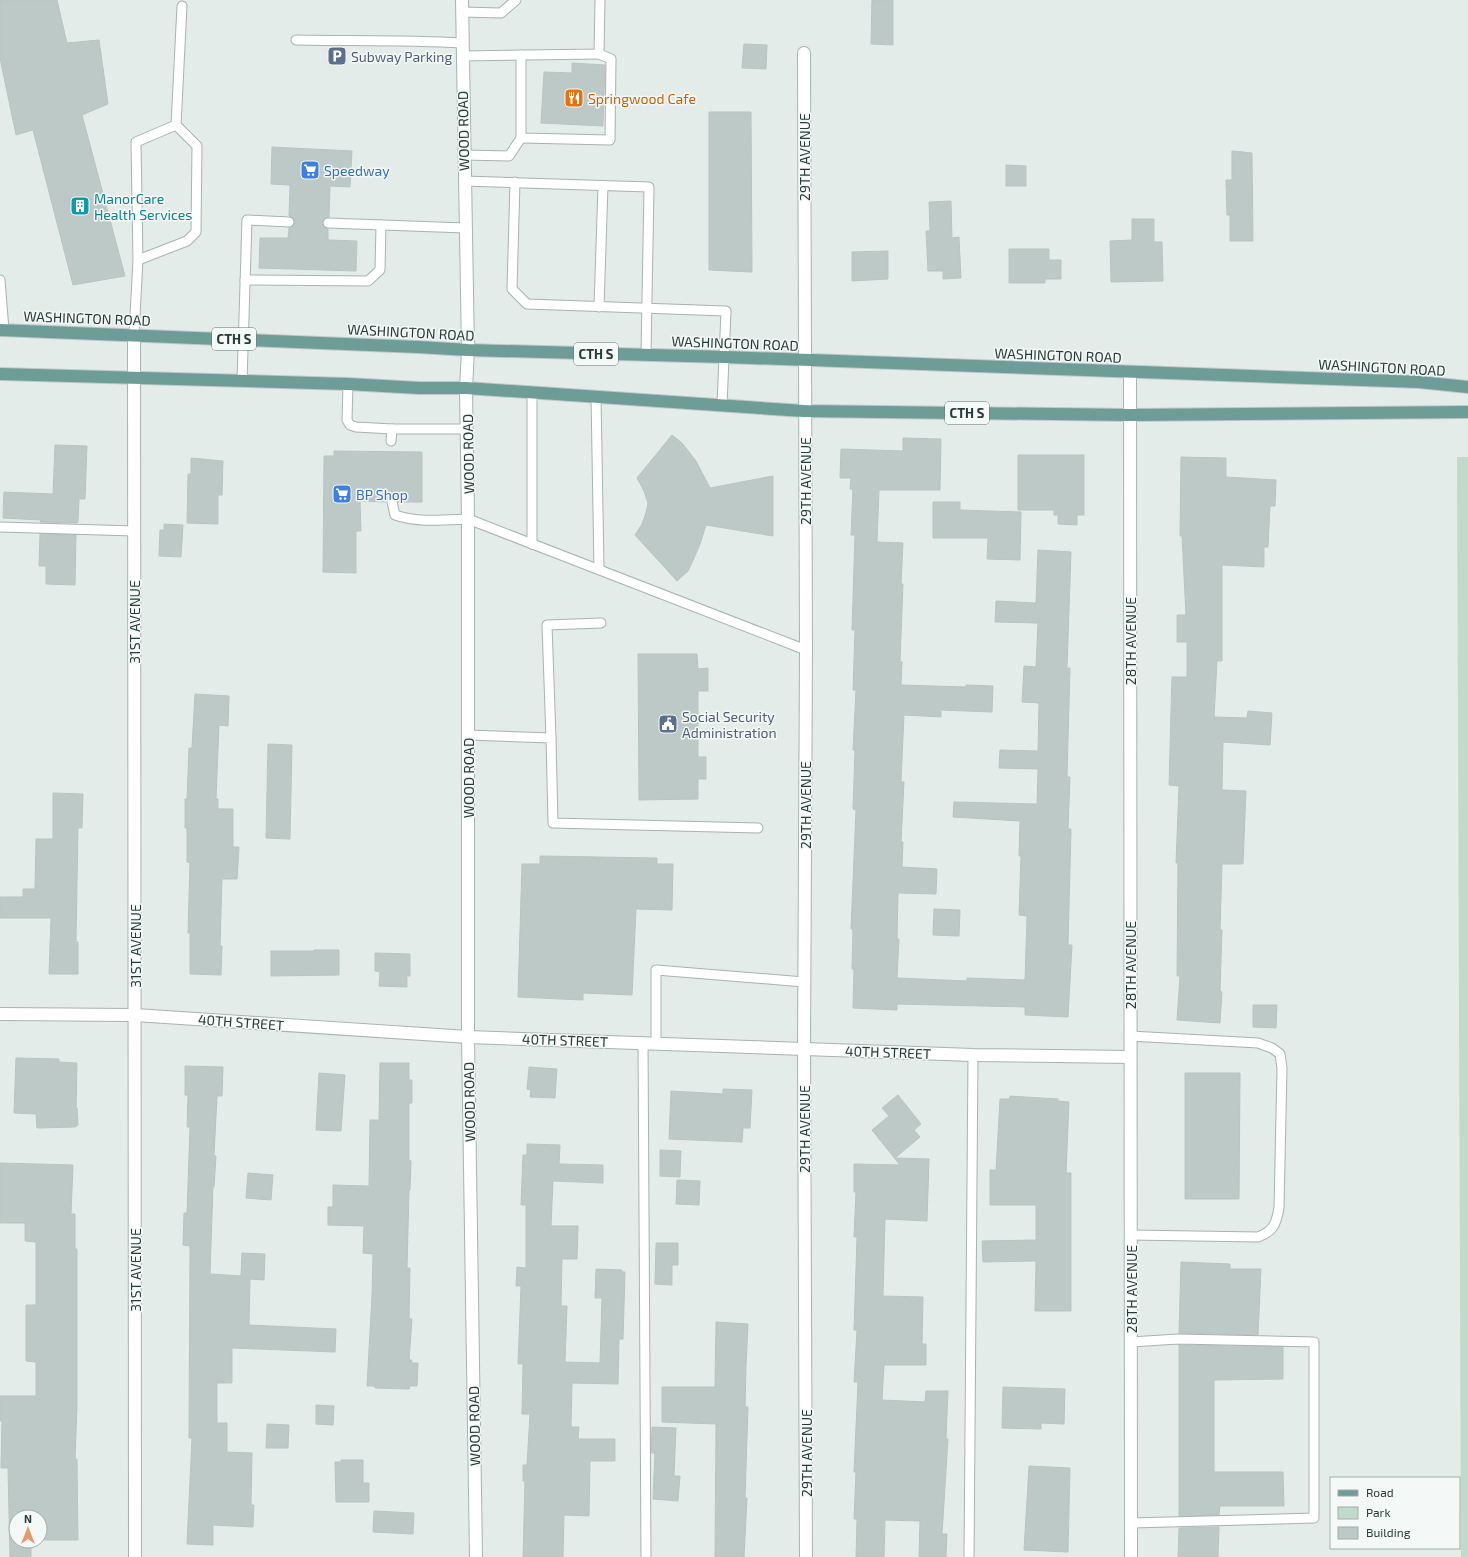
<svg xmlns="http://www.w3.org/2000/svg" width="1468" height="1557" font-family="'Exo 2',sans-serif">
	<rect width="100%" height="100%" fill="#e4ecea"/>
	<!-- green -->
	<polygon fill="#c0dacb" points="1457,457 1468,457 1468,1557 1461,1557"/>
	<!-- building -->
	<g fill="#bdc9c6" stroke="#b7c5c1">
		<polygon points="0,0 57,0 67,43 99,40 108,104 82,115 125,276 73,285 33,130 16,135 0,58"/>
		<polygon points="872,0 893,0 893,45 871,44"/>
		<polygon points="744,44 767,45 766,69 742,68"/>
		<polygon points="572,63 605,65 603,126 541,123 544,72 572,73"/>
		<polygon points="709,112 751,112 752,272 709,270"/>
		<polygon points="272,147 352,151 350,187 330,186 329,217 325,218 322,223 325,228 328,229 328,240 357,241 356,271 259,268 260,238 288,238 289,228 292,227 295,223 294,219 289,216 290,185 271,184"/>
		<polygon points="1232,151 1252,153 1253,241 1230,241 1230,215 1227,215 1226,180 1232,180"/>
		<polygon points="1006,165 1026,166 1026,186 1006,186"/>
		<polygon points="951,201 952,238 959,237 961,278 943,279 943,271 928,271 926,231 930,231 929,202"/>
		<polygon points="1132,219 1154,219 1154,242 1162,242 1163,281 1111,282 1110,241 1132,240"/>
		<polygon points="1009,249 1049,249 1049,260 1061,260 1061,279 1045,279 1045,283 1009,283"/>
		<polygon points="888,251 888,279 852,281 852,252"/>
		<polygon points="672,435 682,443 696,461 710,488 773,476 773,536 706,525 700,544 695,556 688,571 677,581 635,535 642,524 646,513 648,503 644,491 637,478"/>
		<polygon points="903,438 941,439 940,490 879,490 877,542 903,543 901,584 903,584 900,662 902,662 901,685 966,687 966,685 993,686 992,712 941,710 941,717 904,715 901,782 904,782 901,842 903,842 902,867 937,869 936,894 898,893 897,939 899,939 897,978 967,981 967,978 1025,980 1027,916 1019,915 1021,856 1019,856 1020,821 953,817 954,802 1037,804 1038,769 999,768 1000,750 1038,751 1039,703 1022,702 1024,666 1036,667 1038,623 995,622 996,601 1036,603 1038,550 1071,552 1067,668 1070,668 1067,777 1070,777 1068,829 1071,829 1068,945 1072,945 1068,1017 1025,1015 1025,1007 897,1004 897,1010 853,1008 854,969 852,969 853,929 851,929 856,810 853,809 855,750 853,750 856,690 853,690 855,630 852,630 855,535 851,535 853,489 850,489 851,478 840,478 841,449 903,451"/>
		<polygon points="55,445 87,446 85,499 79,499 78,522 77,523 40,522 41,520 3,518 4,492 53,494"/>
		<polygon points="334,451 422,452 422,502 398,502 396,498 391,496 388,498 386,502 360,501 361,531 356,531 356,573 323,572 324,456 334,456"/>
		<polygon points="1018,455 1084,455 1084,515 1077,515 1077,525 1058,524 1058,515 1054,515 1054,510 1018,510"/>
		<polygon points="1181,457 1226,458 1226,477 1276,480 1275,506 1270,506 1268,547 1264,547 1264,567 1222,565 1222,661 1217,661 1214,717 1247,718 1248,711 1272,713 1270,745 1223,742 1222,790 1246,791 1243,864 1222,864 1220,930 1222,930 1220,991 1222,992 1220,1023 1177,1020 1180,976 1177,976 1178,863 1176,863 1179,786 1169,785 1172,677 1187,677 1187,642 1177,642 1177,615 1186,615 1182,536 1180,536"/>
		<polygon points="191,458 223,461 222,495 218,495 218,524 187,523 188,474 191,474"/>
		<polygon points="933,502 960,502 960,510 1021,512 1020,560 987,559 988,538 933,538"/>
		<polygon points="164,524 183,525 181,557 159,556 160,530 164,530"/>
		<polygon points="40,534 76,535 75,585 46,584 46,566 39,566"/>
		<polygon points="638,654 697,654 698,669 708,668 708,691 698,691 698,757 706,757 706,779 698,779 698,799 639,800"/>
		<polygon points="195,694 229,696 228,726 219,725 216,799 218,799 218,809 233,809 233,847 239,847 238,864 237,879 222,879 220,946 222,946 221,975 190,974 190,933 188,933 190,863 187,862 187,828 185,828 185,799 187,799 189,748 192,748"/>
		<polygon points="268,744 292,745 290,839 266,838"/>
		<polygon points="53,793 83,794 82,828 78,828 76,942 78,942 78,974 49,974 51,918 0,918 0,897 23,897 23,889 35,889 36,839 53,839"/>
		<polygon points="540,856 657,858 657,864 673,864 672,910 636,909 632,995 583,993 583,1000 518,997 522,864 540,864"/>
		<polygon points="934,909 960,910 959,936 933,935"/>
		<polygon points="314,950 339,950 339,975 271,976 271,951 314,951"/>
		<polygon points="375,953 410,954 410,976 407,976 407,987 379,986 380,972 375,971"/>
		<polygon points="1253,1005 1277,1005 1276,1028 1253,1027"/>
		<polygon points="16,1058 59,1059 59,1062 77,1063 76,1109 77,1108 78,1125 75,1127 37,1128 36,1114 14,1113"/>
		<polygon points="380,1063 409,1063 409,1080 412,1080 412,1103 409,1103 409,1160 411,1161 410,1190 409,1190 407,1268 410,1268 409,1319 412,1319 409,1360 412,1360 411,1363 418,1363 417,1386 410,1386 409,1389 375,1388 375,1386 367,1386 372,1296 373,1254 363,1253 364,1226 328,1225 328,1207 333,1207 333,1185 369,1186 370,1120 379,1120"/>
		<polygon points="185,1066 223,1067 222,1096 217,1096 214,1156 216,1156 214,1187 213,1187 210,1274 241,1276 242,1253 265,1254 264,1280 250,1279 249,1325 336,1329 335,1352 232,1348 232,1383 217,1383 217,1423 227,1423 227,1452 252,1453 251,1505 254,1505 253,1527 213,1525 213,1545 187,1544 192,1438 189,1438 190,1246 183,1245 184,1213 187,1213 190,1127 187,1127 188,1095 185,1095"/>
		<polygon points="529,1067 557,1069 555,1098 530,1097 531,1090 527,1089"/>
		<polygon points="319,1073 345,1075 341,1131 316,1130"/>
		<polygon points="1185,1073 1240,1073 1239,1199 1185,1199"/>
		<polygon points="723,1089 752,1090 750,1128 743,1128 742,1142 669,1139 671,1091 723,1094"/>
		<polygon points="898,1095 921,1124 914,1130 920,1137 895,1158 929,1159 927,1221 885,1219 883,1296 923,1297 922,1344 926,1344 926,1365 884,1365 882,1400 925,1402 926,1391 948,1391 946,1439 948,1439 942,1534 947,1534 946,1557 919,1557 920,1521 885,1520 884,1557 856,1557 857,1519 854,1519 856,1472 854,1472 858,1382 854,1382 857,1330 854,1330 857,1237 854,1237 856,1192 854,1192 854,1164 900,1165 872,1130 889,1116 882,1108"/>
		<polygon points="1010,1096 1058,1099 1058,1101 1069,1102 1066,1173 1071,1173 1071,1311 1035,1311 1036,1261 983,1262 982,1241 1036,1240 1036,1205 990,1205 990,1170 996,1170 1000,1099 1009,1099"/>
		<polygon points="527,1144 560,1145 559,1164 603,1165 603,1183 553,1181 551,1226 578,1226 577,1259 562,1259 561,1306 567,1306 565,1362 600,1363 602,1298 595,1298 596,1269 622,1270 622,1272 625,1272 623,1339 619,1339 618,1384 572,1383 571,1427 579,1427 578,1439 615,1439 615,1461 590,1461 589,1516 564,1515 563,1557 523,1557 525,1481 523,1481 523,1465 527,1465 530,1414 522,1414 523,1364 518,1364 521,1286 516,1286 517,1267 526,1268 526,1205 521,1205 523,1155 527,1155"/>
		<polygon points="660,1150 681,1151 680,1177 660,1176"/>
		<polygon points="0,1163 73,1165 71,1214 75,1214 75,1249 77,1249 77,1406 75,1459 77,1459 78,1540 40,1540 40,1517 16,1517 16,1541 31,1541 31,1557 10,1557 8,1468 1,1468 2,1421 0,1421 0,1396 36,1396 36,1362 26,1361 26,1305 36,1305 36,1242 25,1241 25,1223 0,1223"/>
		<polygon points="248,1173 273,1175 271,1200 246,1198"/>
		<polygon points="677,1180 700,1181 699,1205 676,1204"/>
		<polygon points="656,1243 678,1243 678,1265 672,1265 672,1285 655,1284"/>
		<polygon points="1181,1262 1230,1264 1230,1269 1261,1269 1258,1335 1179,1333"/>
		<polygon points="716,1322 748,1324 746,1365 745,1407 748,1407 745,1498 747,1498 744,1557 715,1557 716,1424 662,1422 662,1387 715,1387"/>
		<polygon points="1179,1345 1283,1347 1283,1379 1214,1380 1214,1472 1283,1472 1284,1506 1220,1506 1219,1515 1179,1516"/>
		<polygon points="1003,1387 1065,1389 1064,1424 1041,1423 1041,1429 1002,1428"/>
		<polygon points="316,1405 334,1406 333,1425 316,1424"/>
		<polygon points="267,1424 289,1425 288,1448 266,1448"/>
		<polygon points="652,1427 676,1428 674,1476 680,1476 678,1501 653,1499 655,1453 651,1453"/>
		<polygon points="341,1460 363,1460 363,1483 369,1483 369,1502 336,1502 335,1462 341,1462"/>
		<polygon points="1029,1466 1070,1468 1068,1552 1024,1550"/>
		<polygon points="374,1511 414,1513 413,1534 373,1532"/>
		<polygon points="1219,1527 1218,1557 1178,1557 1179,1528"/>
	</g>
	<g fill="none" stroke-linecap="round" stroke-linejoin="round">
		<defs>
			<g id="service">
				<polyline points="462,12 501,13 516,0"/>
				<path d="M296,40C352,41 407,40 462,43"/>
				<polyline points="521,55 521,138 610,140 611,59 599,54"/>
				<polyline points="462,56 599,54 600,0"/>
				<polyline points="176,125 182,6"/>
				<polyline points="464,155 509,156 521,138"/>
				<polyline points="464,181 649,187 646,355"/>
				<polyline points="515,182 512,289 527,304 726,311 722,405"/>
				<polyline points="328,223 465,228"/>
				<polyline points="0,280 4,330"/>
				<polyline points="245,280 368,281 380,270 381,225"/>
				<polyline points="599,307 603,186"/>
				<polyline points="134,334 138,260 136,142 176,125 197,146 196,232 187,241 138,260"/>
				<polyline points="242,382 247,220 289,222"/>
				<polyline points="348,384 347,420 350,425 356,427 392,429 391,441"/>
				<polyline points="596,396 599,569"/>
				<polyline points="392,429 467,429"/>
				<path d="M392,502L395,515C419,523 444,520 468,519L806,650"/>
				<polyline points="0,527 134,531"/>
				<polyline points="532,544 532,392"/>
				<polyline points="468,735 551,738 553,823 758,828"/>
				<polyline points="551,738 547,625 601,623"/>
				<path d="M1130,1036L1258,1043L1272,1048L1280,1054L1282,1068L1279,1208C1276,1224 1274,1231 1258,1237L1130,1235"/>
				<polyline points="643,1042 646,1557"/>
				<polyline points="656,1043 656,970 804,982"/>
				<polyline points="1131,1342 1178,1339 1314,1342 1314,1518 1131,1523"/>
				<polyline points="969,1557 973,1055"/>
			</g>
			<g id="minor">
				<polyline points="804,53 806,650 804,1049 806,1557"/>
				<polyline points="134,334 135,1557"/>
				<polyline points="1130,372 1131,1557"/>
				<polyline points="0,1014 135,1015 468,1037 973,1055 1130,1057"/>
			</g>
			<polyline id="tertiary" points="462,0 468,350 466,388 468,519 468,1037 476,1557"/>
			<g id="primary">
				<polyline points="0,330 418,347 468,350 724,357 1419,382 1468,387"/>
				<polyline points="0,374 348,384 419,388 466,388 804,411 1130,415 1468,412"/>
			</g>
		</defs>
		<!-- service casing -->
		<use href="#service" stroke="#a7b3b1" stroke-width="11"/>
		<!-- minor casing -->
		<use href="#minor" stroke="#a7b3b1" stroke-width="14"/>
		<!-- tertiary casing -->
		<use href="#tertiary" stroke="#a7b3b1" stroke-width="14"/>
		<!-- primary casing -->
		<use href="#primary" stroke="#c2c8c8" stroke-width="14"/>
		<!-- service -->
		<use href="#service" stroke="#fff" stroke-width="9"/>
		<!-- minor -->
		<use href="#minor" stroke="#fff" stroke-width="12"/>
		<!-- tertiary -->
		<use href="#tertiary" stroke="#fff" stroke-width="12"/>
		<!-- primary -->
		<use href="#primary" stroke="#6e9c97" stroke-width="12"/>
	</g>
	<!-- icons -->
	<defs>
		<symbol id="parking-square" viewBox="-11 -11 22 22"><rect x="-9" y="-9" width="18" height="18" rx="4" fill="#5c6f8a" stroke="#f4f9f7"/><path d="M-3.5-5.5H1a3.5 3.5 0 0 1 0 7H-1V5.5H-3.5ZM-1-3.4V-.6H.8a1.4 1.4 0 0 0 0-2.8Z" fill="#fff"/></symbol>
		<symbol id="restaurant-square" viewBox="-11 -11 22 22"><rect x="-9" y="-9" width="18" height="18" rx="4" fill="#e8710a" stroke="#f4f9f7"/><path d="M-5-6h1v4h1v-4h1v4h1v-4h1v5L-1.5 .5V6h-2V.5L-5-1ZM5-6V6H3V1.5H1.5Q1.5-4 5-6Z" fill="#fff"/></symbol>
		<symbol id="supermarket-square" viewBox="-11 -11 22 22"><rect x="-9" y="-9" width="18" height="18" rx="4" fill="#3f7fe0" stroke="#f4f9f7"/><path d="M-6-5.5h2.5l.6 2H6L4.5 2H-2.5L-4.4-4H-6ZM-1.5 3.2a1.3 1.3 0 1 0 .1 0ZM3 3.2a1.3 1.3 0 1 0 .1 0Z" fill="#fff"/></symbol>
		<symbol id="building-square" viewBox="-11 -11 22 22"><rect x="-9" y="-9" width="18" height="18" rx="4" fill="#0f9aa8" stroke="#f4f9f7"/><path d="M-4-6H4V6H1V3H-1V6H-4ZM-2.5-4.3h1.7v1.8h-1.7ZM.8-4.3h1.7v1.8H.8ZM-2.5-1h1.7V.8h-1.7ZM.8-1h1.7V.8H.8Z" fill="#fff"/></symbol>
		<symbol id="civic-square" viewBox="-11 -11 22 22"><rect x="-9" y="-9" width="18" height="18" rx="4" fill="#5c6f8a" stroke="#f4f9f7"/><path d="M-.6-6.5H3V-4.5H.6V-3L4-1V1h2V6H-6V1h2V-1L-.6-3ZM-1.2 2.5V6h2.4V2.5Z" fill="#fff"/></symbol>
	</defs>
	<g fill-rule="evenodd">
		<use href="#parking-square" x="326" y="45" width="22" height="22"/>
		<use href="#restaurant-square" x="563" y="87" width="22" height="22"/>
		<use href="#supermarket-square" x="299" y="159" width="22" height="22"/>
		<use href="#building-square" x="69" y="195" width="22" height="22"/>
		<use href="#supermarket-square" x="331" y="483" width="22" height="22"/>
		<use href="#civic-square" x="657" y="713" width="22" height="22"/>
	</g>
	<g text-anchor="middle" dominant-baseline="central" stroke-width="3" stroke-linejoin="round" paint-order="stroke">
		<!-- shield labels -->
		<g fill="#f4f9f7" stroke="#647472" stroke-width="1">
			<rect x="212" y="328" width="44" height="22" rx="3"/>
			<rect x="574" y="343" width="44" height="22" rx="3"/>
			<rect x="945" y="402" width="44" height="22" rx="3"/>
		</g>
		<g font-size="13" font-weight="bold" fill="#263b39">
			<text x="234" y="339">CTH S</text>
			<text x="596" y="354">CTH S</text>
			<text x="967" y="413">CTH S</text>
		</g>
		<!-- service labels -->
		<g font-size="14" fill="#4e5e75" stroke="#f4f9f7" text-anchor="start">
			<text x="351" y="56">Subway Parking</text>
			<text x="682" y="716">Social Security<tspan x="682" dy="16">Administration</tspan></text>
		</g>
		<!-- food labels -->
		<g font-size="14" fill="#c56008" stroke="#f4f9f7" text-anchor="start">
			<text x="588" y="98">Springwood Cafe</text>
		</g>
		<!-- street labels -->
		<g font-size="14" fill="#263b39" stroke="#f4f9f7">
			<text transform="translate(463 131) rotate(-91)">WOOD ROAD</text>
			<text transform="translate(804 157) rotate(-90)">29TH AVENUE</text>
			<text transform="translate(87 318) rotate(2)">WASHINGTON ROAD</text>
			<text transform="translate(411 332) rotate(3)">WASHINGTON ROAD</text>
			<text transform="translate(735 343) rotate(2)">WASHINGTON ROAD</text>
			<text transform="translate(1058 355) rotate(2)">WASHINGTON ROAD</text>
			<text transform="translate(1382 367) rotate(3)">WASHINGTON ROAD</text>
			<text transform="translate(468 454) rotate(-91)">WOOD ROAD</text>
			<text transform="translate(805 481) rotate(-90)">29TH AVENUE</text>
			<text transform="translate(134 622) rotate(-90)">31ST AVENUE</text>
			<text transform="translate(1130 641) rotate(-90)">28TH AVENUE</text>
			<text transform="translate(468 778) rotate(-90)">WOOD ROAD</text>
			<text transform="translate(805 805) rotate(-90)">29TH AVENUE</text>
			<text transform="translate(135 946) rotate(-90)">31ST AVENUE</text>
			<text transform="translate(1130 965) rotate(-90)">28TH AVENUE</text>
			<text transform="translate(241 1022) rotate(4)">40TH STREET</text>
			<text transform="translate(565 1040) rotate(2)">40TH STREET</text>
			<text transform="translate(888 1052) rotate(2)">40TH STREET</text>
			<text transform="translate(469 1102) rotate(-91)">WOOD ROAD</text>
			<text transform="translate(804 1129) rotate(-90)">29TH AVENUE</text>
			<text transform="translate(135 1270) rotate(-90)">31ST AVENUE</text>
			<text transform="translate(1131 1289) rotate(-90)">28TH AVENUE</text>
			<text transform="translate(474 1426) rotate(-91)">WOOD ROAD</text>
			<text transform="translate(806 1453) rotate(-90)">29TH AVENUE</text>
		</g>
		<!-- shop labels -->
		<g font-size="14" fill="#366cbe" stroke="#f4f9f7" text-anchor="start">
			<text x="324" y="170">Speedway</text>
			<text x="356" y="494">BP Shop</text>
		</g>
		<!-- culture labels -->
		<g font-size="14" fill="#0d838f" stroke="#f4f9f7" text-anchor="start">
			<text x="94" y="198">ManorCare<tspan x="94" dy="16">Health Services</tspan></text>
		</g>
	</g>
	<!-- legend -->
	<rect x="1330" y="1477" width="130" height="72" fill="#f4f9f7" stroke="#a2adab"/>
	<rect x="1338" y="1490" width="20" height="6" fill="#6e9c97" stroke="#a2adab"/>
	<text x="1366" y="1497" font-size="12" fill="#263b39">Road</text>
	<rect x="1338" y="1507" width="20" height="12" fill="#c0dacb" stroke="#a2adab"/>
	<text x="1366" y="1517" font-size="12" fill="#263b39">Park</text>
	<rect x="1338" y="1527" width="20" height="12" fill="#bdc9c6" stroke="#a2adab"/>
	<text x="1366" y="1537" font-size="12" fill="#263b39">Building</text>
	<!-- north arrow -->
	<g transform="translate(28 1529)"><circle r="19" fill="#f4f9f7" stroke="#a2adab"/>
	<path d="M0-3L7 15L0 10L-7 15Z" fill="#e1996d"/>
	<text y="-6" font-size="11" font-weight="bold" text-anchor="middle" fill="#263b39">N</text>
	</g>
</svg>
